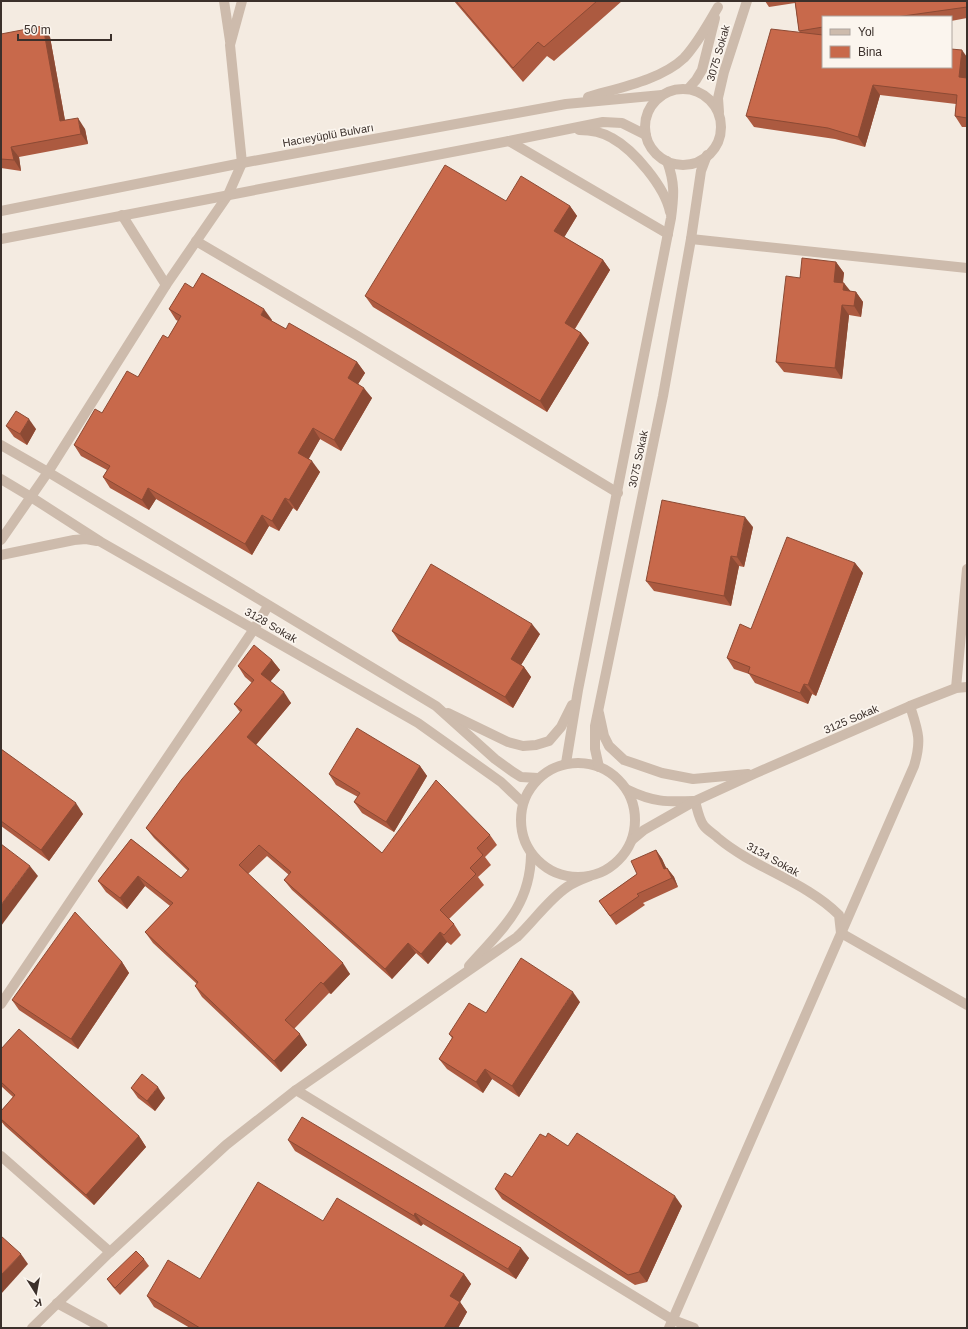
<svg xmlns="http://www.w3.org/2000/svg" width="968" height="1329" font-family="Helvetica,sans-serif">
	<rect width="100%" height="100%" fill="#f4ebe1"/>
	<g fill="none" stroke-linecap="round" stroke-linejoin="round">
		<!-- minor -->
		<g stroke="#cdbbac" stroke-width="10">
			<polyline points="224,1 230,41"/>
			<polyline points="509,141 668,234"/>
			<polyline points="242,163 230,45 242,1"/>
			<polyline points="122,215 166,285"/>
			<polyline points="691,239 967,268"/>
			<polyline points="196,241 356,335 618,493"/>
			<polyline points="1,540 48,472 166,285 228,195"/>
			<polyline points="956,688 967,569"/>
			<path d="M695,801C697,808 699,820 704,826C708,831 714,834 718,838C755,869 805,881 839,915L841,933L967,1005"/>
			<polyline points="1,1004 254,629"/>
			<polyline points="296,1090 673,1320 694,1328"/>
			<polyline points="1,1156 110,1252"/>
			<polyline points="57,1303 103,1328"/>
			<path d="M669,1328L914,766C922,740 918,731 910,706"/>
		</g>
		<!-- tertiary -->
		<g stroke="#cdbbac" stroke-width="10">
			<polyline points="688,89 696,80 702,70 715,18"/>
			<circle cx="683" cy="127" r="38"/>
			<path d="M588,97C618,88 661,80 684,58C698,43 708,24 718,7"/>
			<polyline points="719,112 718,98 724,72 747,1"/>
			<path d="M579,130C591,130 602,132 612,138C634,150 665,187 670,212"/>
			<polyline points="228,195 242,163"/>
			<polyline points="1,211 242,163 566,104 662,95"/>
			<polyline points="1,239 509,141 603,122 622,123 646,135"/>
			<polyline points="1,445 48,472 436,706 495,759 513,772 521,777 538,778"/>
			<polyline points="1,479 31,497 101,542 418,723 501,782 522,802"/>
			<polyline points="1,555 74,540 86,539 97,541"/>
			<polyline points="254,629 268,606"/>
			<polyline points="448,713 508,742 523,746 536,745 549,741 561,727 572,705"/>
			<polyline points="599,713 604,736 609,746 624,760 633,763 662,773 693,779 748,774"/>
			<circle cx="578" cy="820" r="57"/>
			<path d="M566,763L578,690L671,218C674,195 675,183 667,161"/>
			<polyline points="599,767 595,749 595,726 663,396 691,239 701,171 707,155"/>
			<path d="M628,790C653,802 666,802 693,801"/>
			<polyline points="632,840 644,830 695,801 756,773 910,706 956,688 967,687"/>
			<path d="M469,966C501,930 530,907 531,855"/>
			<path d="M32,1328L110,1252L226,1145L296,1090L517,937C534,921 548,900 567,887C574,882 582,879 590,876"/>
		</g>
	</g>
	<!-- wall -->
	<g fill="#ac5a40">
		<polygon points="454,1 622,1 554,61 547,56 523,82"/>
		<polygon points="765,1 967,1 967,18 951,21 951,17 823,17 823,67 967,57 967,127 962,127 955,116 956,104 880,95 865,147 835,139 754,127 746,116 800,32 799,31 795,3 769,7"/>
		<polygon points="1,34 50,37 65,120 85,129 88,144 19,157 21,171 1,168"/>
		<polygon points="506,201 570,206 577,216 564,237 603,260 610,270 575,329 581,333 589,343 547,412 373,307 365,296"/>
		<polygon points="836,262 844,273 843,283 850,291 856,292 863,302 861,317 849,315 842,379 784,372 776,362 800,278"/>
		<polygon points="193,288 272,320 271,321 286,329 357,362 365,373 358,384 372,398 341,451 320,439 308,459 320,472 297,511 293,508 279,531 269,526 252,555 156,499 149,510 110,488 103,477 107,470 81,456 74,445 102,413 138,377 168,338 178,321 176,320 169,309"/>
		<polygon points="6,426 36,429 27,445 14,437"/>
		<polygon points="753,527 744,567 739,566 731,606 654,591 646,581"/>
		<polygon points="855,563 863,573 816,696 812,694 808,704 755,683 749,674 734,669 727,658 751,629"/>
		<polygon points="392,631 540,634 521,665 524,667 531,677 513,708 399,641"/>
		<polygon points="272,660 280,670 270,682 291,703 256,745 382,853 490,835 497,845 485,857 491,865 478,877 484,885 449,919 454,924 461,935 451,945 447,942 428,964 416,953 392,979 292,890 284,880 289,875 267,856 248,874 350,974 331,994 329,993 294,1029 307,1045 281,1072 202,997 195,986 197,984 153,943 145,932 170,906 145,886 127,909 106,892 98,881 131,839 181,878 188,871 154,838 146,828 240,712 234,704 252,683 245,677 238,666"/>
		<polygon points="1,749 83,814 49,861 1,826"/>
		<polygon points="420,766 427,776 394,832 362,813 354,802 358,797 336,785 329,774"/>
		<polygon points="656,850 662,859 666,868 667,868 674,877 678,887 643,903 645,905 616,925 599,901 637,874"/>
		<polygon points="122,962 129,973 78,1049 19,1010 12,1000"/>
		<polygon points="580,1002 519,1097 492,1079 483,1093 447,1069 439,1059 452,1038 449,1034"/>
		<polygon points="1,1049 139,1136 146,1147 94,1205 5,1126 1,1121 1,1111 13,1097 1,1086"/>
		<polygon points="131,1088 165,1098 155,1111 138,1098"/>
		<polygon points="546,1137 568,1146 682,1206 647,1282 635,1285 502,1199 495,1189 512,1177"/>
		<polygon points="288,1140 529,1258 516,1279 423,1224 421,1226 295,1151"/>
		<polygon points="323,1221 464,1274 471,1284 460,1302 467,1312 458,1328 190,1328 154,1307 147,1296 200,1279"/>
		<polygon points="144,1259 149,1266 120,1295 112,1286 107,1279"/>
	</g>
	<!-- shaded-wall -->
	<g fill="#8c4a34">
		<polygon points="43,26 50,37 67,132 60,121"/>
		<polygon points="962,50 967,57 967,83 959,77"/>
		<polygon points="873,85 880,95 865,147 858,137"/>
		<polygon points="78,118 85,129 88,144 81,134"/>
		<polygon points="11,147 19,157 21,171 14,160"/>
		<polygon points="570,206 577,216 562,241 554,231"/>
		<polygon points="603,260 610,270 572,333 565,323"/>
		<polygon points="836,262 844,273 841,292 834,282"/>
		<polygon points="844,283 852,293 843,290"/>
		<polygon points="856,292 863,302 861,317 854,306"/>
		<polygon points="842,305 849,315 842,379 835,368"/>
		<polygon points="264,309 272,320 268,325 261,315"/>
		<polygon points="581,333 589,343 547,412 540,401"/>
		<polygon points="357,362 365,373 355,389 348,378"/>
		<polygon points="364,388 372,398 341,451 334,440"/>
		<polygon points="29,419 36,429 27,445 20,434"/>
		<polygon points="313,428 320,439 306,464 298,453"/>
		<polygon points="312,461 320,472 297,511 289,500"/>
		<polygon points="148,488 156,499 149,510 142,500"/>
		<polygon points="285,498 293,508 279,531 272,521"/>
		<polygon points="262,515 269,526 252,555 245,544"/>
		<polygon points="745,517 753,527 744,567 737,557"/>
		<polygon points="731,556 739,566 731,606 724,596"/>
		<polygon points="855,563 863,573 816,696 808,685"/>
		<polygon points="532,624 540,634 518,670 511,659"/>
		<polygon points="272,660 280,670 268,684 261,674"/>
		<polygon points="524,667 531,677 513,708 505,697"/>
		<polygon points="804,684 812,694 808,704 800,693"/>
		<polygon points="284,692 291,703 254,747 247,737"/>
		<polygon points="420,766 427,776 394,832 386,822"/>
		<polygon points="76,803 83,814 49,861 41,850"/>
		<polygon points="656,850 662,859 671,878 664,869"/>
		<polygon points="30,866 38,876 1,926 1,905"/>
		<polygon points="667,868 674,877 678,887 672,878"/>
		<polygon points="138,876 145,886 127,909 120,898"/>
		<polygon points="440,932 447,942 428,964 421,954"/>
		<polygon points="408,943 416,953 392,979 385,969"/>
		<polygon points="122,962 129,973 78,1049 71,1039"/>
		<polygon points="343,963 350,974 331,994 323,984"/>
		<polygon points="573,992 580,1002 519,1097 512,1086"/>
		<polygon points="300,1034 307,1045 281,1072 274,1061"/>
		<polygon points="485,1069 492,1079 483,1093 476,1082"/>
		<polygon points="158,1087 165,1098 155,1111 147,1101"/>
		<polygon points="139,1136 146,1147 94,1205 86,1195"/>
		<polygon points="675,1196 682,1206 647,1282 639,1272"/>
		<polygon points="415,1213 423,1224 421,1226 414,1216"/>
		<polygon points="521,1248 529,1258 516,1279 508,1269"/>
		<polygon points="21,1254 28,1264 1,1294 1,1275"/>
		<polygon points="464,1274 471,1284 460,1302 467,1312 458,1328 444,1328 450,1296"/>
	</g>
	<!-- building -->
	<g fill="#c8694b" stroke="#8c4a34">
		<polygon points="456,1 597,1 544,47 538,42 513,68"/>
		<polygon points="795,1 967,1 967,7 896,17 823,17 823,27 799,31"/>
		<polygon points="43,26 60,121 78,118 81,134 11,147 14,160 1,159 1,34"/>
		<polygon points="771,29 823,35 823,67 951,67 951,49 962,50 959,77 967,78 967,118 955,116 957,95 873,85 858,137 828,128 746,116"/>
		<polygon points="445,165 506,201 521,176 570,206 554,231 603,260 565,323 581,333 540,401 365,296"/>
		<polygon points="802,258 836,262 834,282 844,283 843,290 856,292 854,306 842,305 835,368 776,362 786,276 800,278"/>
		<polygon points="202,273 264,309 261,315 286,329 289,323 357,362 348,378 364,388 334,440 313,428 298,453 312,461 289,500 285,498 272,521 262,515 245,544 148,488 142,500 103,477 110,466 74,445 95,409 102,413 127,371 138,377 163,335 168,338 181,316 169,309 185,283 193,288"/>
		<polygon points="16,411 29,419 20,434 6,426"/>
		<polygon points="662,500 745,517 737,557 731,556 724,596 646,581"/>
		<polygon points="787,537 855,563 808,685 804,684 800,693 748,673 750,667 727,658 740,624 751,629"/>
		<polygon points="431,564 532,624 511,659 524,667 505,697 392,631"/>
		<polygon points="254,645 272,660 261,674 284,692 247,737 382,853 436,780 490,835 477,848 483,855 470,868 476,874 440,910 454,924 444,935 440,932 421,954 408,943 385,969 284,880 291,872 259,845 239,865 343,963 323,984 321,982 285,1020 300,1034 274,1061 195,986 198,982 145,932 173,903 138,876 120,898 98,881 131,839 181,878 189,869 146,828 182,779 242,710 234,704 254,680 238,666"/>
		<polygon points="357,728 420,766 386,822 354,802 360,793 329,774"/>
		<polygon points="1,749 76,803 41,850 1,821"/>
		<polygon points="1,844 30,866 1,905"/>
		<polygon points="656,850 664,869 667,868 672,878 637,894 639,896 610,916 599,901 637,874 631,861"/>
		<polygon points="75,912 122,962 71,1039 12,1000"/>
		<polygon points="521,958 573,992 512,1086 485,1069 476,1082 439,1059 453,1037 449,1034 469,1003 486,1013"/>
		<polygon points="19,1029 139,1136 86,1195 1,1119 1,1111 15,1095 1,1082 1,1049"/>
		<polygon points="142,1074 158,1087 147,1101 131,1088"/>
		<polygon points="302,1117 521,1248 508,1269 415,1213 414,1216 288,1140"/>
		<polygon points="548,1133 568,1146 577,1133 675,1196 639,1272 628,1275 495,1189 505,1173 512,1177 540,1134 546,1137"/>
		<polygon points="258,1182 323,1221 337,1198 464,1274 450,1296 460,1302 444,1328 200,1328 147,1296 168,1260 200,1279"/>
		<polygon points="1,1236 21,1254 1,1275"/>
		<polygon points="136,1251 144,1259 115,1288 107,1279"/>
	</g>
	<g text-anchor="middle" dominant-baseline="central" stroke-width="3.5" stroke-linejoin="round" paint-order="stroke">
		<!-- street labels -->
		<g font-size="11" fill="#3b302b" stroke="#fbf5ee">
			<text transform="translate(718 53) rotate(-74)">3075 Sokak</text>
			<text transform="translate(328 135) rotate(-10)">Hacıeyüplü Bulvarı</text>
			<text transform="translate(638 459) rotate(-78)">3075 Sokak</text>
			<text transform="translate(271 625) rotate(30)">3128 Sokak</text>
			<text transform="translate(851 719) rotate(-23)">3125 Sokak</text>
			<text transform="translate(773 859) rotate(29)">3134 Sokak</text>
		</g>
	</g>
	<!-- border -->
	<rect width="968" height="1329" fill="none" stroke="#3b302b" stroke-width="4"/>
	<!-- legend -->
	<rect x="822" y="16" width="130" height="52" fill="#fbf5ee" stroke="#aea6a0"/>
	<rect x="830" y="29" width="20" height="6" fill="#cdbbac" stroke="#aea6a0"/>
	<text x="858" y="36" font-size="12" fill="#3b302b">Yol</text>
	<rect x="830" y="46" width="20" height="12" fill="#c8694b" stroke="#aea6a0"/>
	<text x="858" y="56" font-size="12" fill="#3b302b">Bina</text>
	<!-- north arrow -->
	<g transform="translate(36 1293) rotate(169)" stroke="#fbf5ee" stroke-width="3" paint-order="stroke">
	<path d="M0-3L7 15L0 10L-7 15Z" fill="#3b302b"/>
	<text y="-6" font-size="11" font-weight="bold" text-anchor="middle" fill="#3b302b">K</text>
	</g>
	<!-- scale -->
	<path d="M18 34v6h93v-6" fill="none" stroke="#3b302b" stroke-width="2"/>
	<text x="24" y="34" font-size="12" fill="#3b302b" stroke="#fbf5ee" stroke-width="3" paint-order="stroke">50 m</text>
</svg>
